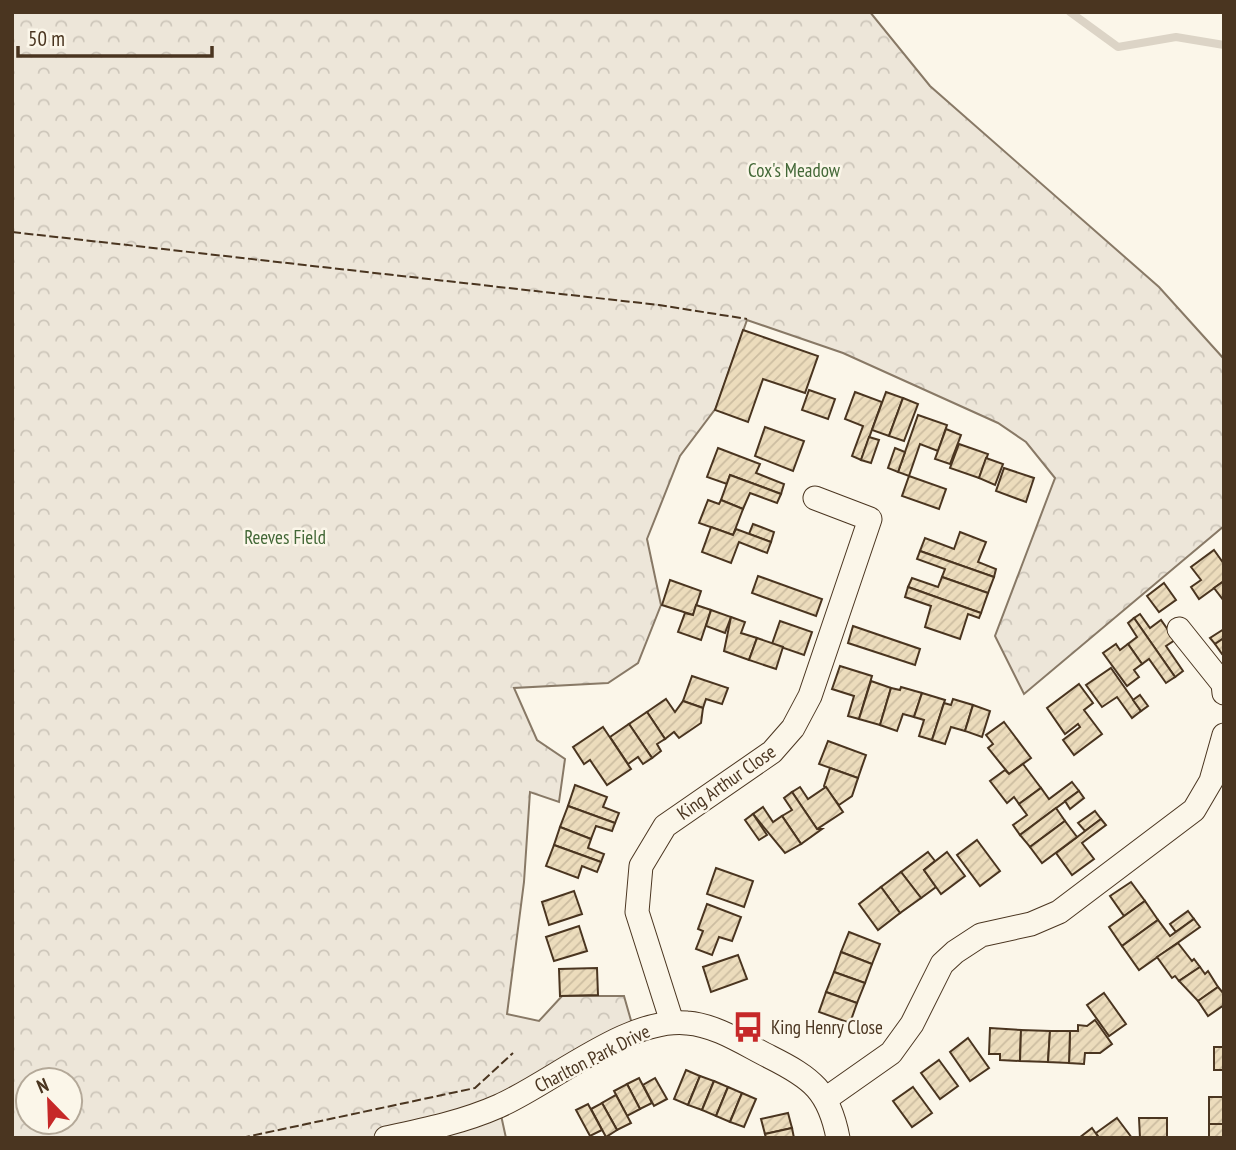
<svg xmlns="http://www.w3.org/2000/svg" width="1236" height="1150" font-family="'PT Sans Narrow',sans-serif">
	<defs>
		<pattern id="park-crowns" width="20" height="18" patternUnits="userSpaceOnUse" patternTransform="scale(1.75)"><rect width="20" height="18" fill="#ede6d9"/><path d="M2 6a3 3 0 1 1 6 0M12 15a3 3 0 1 1 6 0" fill="none" stroke="#cdc6ba"/></pattern>
		<pattern id="building-hatch" width="6" height="6" patternUnits="userSpaceOnUse" patternTransform="scale(1.75)"><rect width="6" height="6" fill="#ecdcbc"/><path d="M-1 1l2-2M0 6l6-6M5 7l2-2" fill="none" stroke="#ccbda1"/></pattern>
	</defs>
	<rect width="100%" height="100%" fill="#fbf6e9"/>
	<!-- green -->
	<polygon fill="#ede6d9" stroke="#887966" stroke-width="2" points="499,1106 506,1138 386,1138"/>
	<!-- park -->
	<path fill="url(#park-crowns)" stroke="#887966" stroke-width="2" fill-rule="evenodd" d="M12,12H870L930,86L1159,287L1224,359V526L1024,694L995,636L1055,478L1026,442L998,423L843,353L747,320L716,408L680,456L647,539L661,605L638,663L608,683L514,688L537,740L565,759L559,802L530,792L524,882L507,1014L539,1021L562,996H624L634,1031L499,1106L386,1138H12ZM28,1080H70V1122H28Z"/>
	<g fill="none" stroke-linecap="round" stroke-linejoin="round">
		<!-- stream -->
		<polyline stroke="#dcd4c6" stroke-width="8" points="1070,12 1118,47 1176,37 1224,45"/>
	</g>
	<!-- building -->
	<g fill="url(#building-hatch)" stroke="#4a3520" stroke-width="2">
		<polygon points="743,330 818,356 805,393 763,379 748,422 715,410"/>
		<polygon points="809,390 835,399 828,419 802,410"/>
		<polygon points="855,392 882,402 861,460 852,456 863,426 845,419"/>
		<polygon points="886,392 903,398 889,436 872,430"/>
		<polygon points="903,398 918,404 904,441 889,436"/>
		<polygon points="918,415 947,425 938,451 920,444 909,476 898,472"/>
		<polygon points="765,427 804,441 793,471 755,456"/>
		<polygon points="946,429 961,435 950,464 935,459"/>
		<polygon points="869,437 879,440 871,463 861,460"/>
		<polygon points="959,444 988,454 979,478 950,468"/>
		<polygon points="718,448 760,464 756,473 784,484 781,494 730,475 727,484 707,477"/>
		<polygon points="895,448 905,452 898,472 888,468"/>
		<polygon points="986,458 1003,464 995,485 979,478"/>
		<polygon points="1004,468 1034,478 1026,502 996,491"/>
		<polygon points="730,475 781,494 777,503 750,493 743,509 721,500"/>
		<polygon points="909,476 946,489 939,509 902,496"/>
		<polygon points="708,500 719,504 721,500 743,509 733,535 699,523"/>
		<polygon points="753,524 774,532 771,542 749,534"/>
		<polygon points="711,527 733,535 736,529 771,542 767,553 739,542 731,563 702,552"/>
		<polygon points="960,532 986,542 978,562 996,569 994,577 920,551 925,538 954,549"/>
		<polygon points="1214,550 1224,564 1224,581 1199,599 1191,587 1201,580 1191,567"/>
		<polygon points="920,551 994,577 988,593 942,577 945,569 917,559"/>
		<polygon points="758,576 822,599 816,616 752,593"/>
		<polygon points="942,577 988,593 981,613 908,587 912,578 938,587"/>
		<polygon points="670,580 701,591 693,615 662,605"/>
		<polygon points="1224,581 1224,601 1214,588"/>
		<polygon points="1164,583 1176,600 1159,612 1147,596"/>
		<polygon points="908,587 981,613 979,618 968,614 960,639 925,627 931,606 905,597"/>
		<polygon points="696,605 711,610 701,640 678,632 685,613 693,615"/>
		<polygon points="711,610 731,617 725,633 706,626"/>
		<polygon points="1140,614 1150,628 1161,620 1175,640 1166,646 1183,671 1175,677 1134,618"/>
		<polygon points="731,617 745,622 741,633 757,638 749,660 724,651"/>
		<polygon points="1134,618 1175,677 1166,683 1149,659 1142,664 1128,644 1137,637 1128,623"/>
		<polygon points="780,621 812,632 804,655 772,644"/>
		<polygon points="853,626 920,649 915,665 848,643"/>
		<polygon points="1224,629 1224,638 1215,644 1210,638"/>
		<polygon points="757,638 783,647 776,669 749,660"/>
		<polygon points="1224,638 1224,653 1222,654 1215,644"/>
		<polygon points="1116,644 1120,650 1128,644 1142,664 1134,670 1139,677 1127,686 1103,653"/>
		<polygon points="840,666 872,676 859,719 848,716 854,696 832,689"/>
		<polygon points="1111,668 1141,711 1132,718 1117,697 1102,707 1086,685"/>
		<polygon points="692,676 728,688 722,704 706,699 703,708 683,701"/>
		<polygon points="871,681 891,688 880,725 859,719"/>
		<polygon points="1079,684 1093,703 1084,710 1102,734 1074,755 1063,740 1080,727 1078,724 1065,734 1047,708"/>
		<polygon points="901,687 922,693 914,717 903,714 897,731 880,725 891,688 900,690"/>
		<polygon points="922,693 945,700 932,740 919,736 924,720 914,717"/>
		<polygon points="1140,695 1148,706 1141,711 1133,700"/>
		<polygon points="666,699 675,712 683,701 703,708 701,723 679,738 674,732 665,739 647,712"/>
		<polygon points="953,699 973,705 965,731 951,727 945,744 932,740 944,703 951,705"/>
		<polygon points="973,705 990,711 982,737 965,731"/>
		<polygon points="647,712 665,739 657,744 661,751 652,758 629,724"/>
		<polygon points="1004,722 1031,758 1009,774 988,748 993,744 986,735"/>
		<polygon points="629,724 652,758 643,764 638,757 628,764 610,737"/>
		<polygon points="603,727 631,769 607,785 590,760 584,764 573,747"/>
		<polygon points="828,741 866,755 858,778 819,764"/>
		<polygon points="1023,764 1041,788 1019,804 1014,797 1007,803 990,781 1005,770 1009,774"/>
		<polygon points="830,768 858,778 852,796 839,805 824,786"/>
		<polygon points="1072,782 1079,791 1020,835 1013,825 1027,815 1019,804 1041,788 1049,799"/>
		<polygon points="575,785 607,797 603,807 619,813 615,823 568,806"/>
		<polygon points="800,787 808,799 826,787 843,812 817,829 792,792"/>
		<polygon points="1079,791 1084,798 1070,809 1065,801"/>
		<polygon points="792,792 817,829 822,829 801,844 782,816 792,810 784,798"/>
		<polygon points="568,806 615,823 612,831 596,826 591,839 560,827"/>
		<polygon points="763,807 773,822 782,816 801,844 785,853 753,814"/>
		<polygon points="1056,808 1065,821 1030,847 1020,835"/>
		<polygon points="1095,811 1101,819 1085,831 1078,823"/>
		<polygon points="753,814 767,835 759,840 745,820"/>
		<polygon points="1101,819 1106,825 1082,843 1094,859 1072,875 1056,853"/>
		<polygon points="1065,821 1077,837 1042,863 1030,847"/>
		<polygon points="560,827 591,839 588,848 604,854 601,862 554,845"/>
		<polygon points="977,840 1000,871 980,886 957,855"/>
		<polygon points="554,845 601,862 597,872 582,866 578,878 546,866"/>
		<polygon points="928,852 935,861 924,870 936,887 921,898 901,872"/>
		<polygon points="947,852 965,876 941,894 924,870"/>
		<polygon points="716,868 753,881 744,907 707,894"/>
		<polygon points="901,872 921,898 900,913 881,887"/>
		<polygon points="1131,882 1145,901 1124,916 1110,896"/>
		<polygon points="881,887 900,913 878,930 859,904"/>
		<polygon points="574,891 582,914 549,925 542,902"/>
		<polygon points="1145,901 1158,920 1122,946 1109,927"/>
		<polygon points="707,904 741,917 732,941 719,937 712,955 696,949 703,931 698,929"/>
		<polygon points="1188,911 1194,919 1176,932 1170,924"/>
		<polygon points="1194,919 1200,927 1139,970 1122,946 1158,920 1170,936"/>
		<polygon points="579,926 587,951 554,961 546,937"/>
		<polygon points="849,932 880,944 872,964 841,952"/>
		<polygon points="1178,943 1192,961 1194,959 1200,967 1179,981 1175,976 1172,978 1157,957"/>
		<polygon points="841,952 872,964 865,983 834,972"/>
		<polygon points="738,955 747,979 711,992 703,967"/>
		<polygon points="1200,967 1205,974 1208,971 1218,987 1198,1001 1179,981"/>
		<polygon points="597,968 598,995 560,996 559,969"/>
		<polygon points="834,972 865,983 857,1003 826,992"/>
		<polygon points="1218,987 1224,994 1224,1005 1208,1016 1198,1001"/>
		<polygon points="826,992 857,1003 850,1023 819,1012"/>
		<polygon points="1104,993 1126,1024 1109,1036 1087,1005"/>
		<polygon points="1095,1020 1112,1044 1100,1053 1085,1053 1084,1064 1069,1063 1070,1031 1078,1031 1078,1025 1087,1026"/>
		<polygon points="990,1028 1021,1030 1020,1061 1000,1060 1000,1054 989,1054"/>
		<polygon points="1021,1030 1050,1031 1048,1062 1020,1061"/>
		<polygon points="1050,1031 1070,1031 1069,1063 1048,1062"/>
		<polygon points="968,1038 989,1068 970,1081 950,1052"/>
		<rect x="1214" y="1047" width="10" height="23"/>
		<polygon points="939,1060 958,1086 940,1099 921,1073"/>
		<polygon points="686,1070 700,1076 688,1105 674,1099"/>
		<polygon points="700,1076 714,1081 702,1110 688,1105"/>
		<polygon points="639,1078 652,1103 640,1109 627,1084"/>
		<polygon points="655,1078 667,1099 654,1106 643,1085"/>
		<polygon points="714,1081 728,1087 716,1116 702,1110"/>
		<polygon points="627,1084 640,1109 627,1116 614,1091"/>
		<polygon points="728,1087 742,1093 730,1122 716,1116"/>
		<polygon points="913,1087 932,1113 912,1127 893,1101"/>
		<polygon points="742,1093 756,1099 744,1127 730,1122"/>
		<polygon points="616,1095 631,1123 617,1130 602,1103"/>
		<rect x="1209" y="1097" width="15" height="27"/>
		<polygon points="602,1103 617,1130 606,1137 591,1109"/>
		<polygon points="588,1104 602,1130 590,1136 576,1110"/>
		<polygon points="788,1113 792,1128 765,1134 761,1119"/>
		<polygon points="1117,1118 1132,1138 1099,1138 1096,1133"/>
		<polygon points="1139,1118 1167,1118 1167,1138 1140,1138"/>
		<rect x="1209" y="1124" width="15" height="14"/>
		<polygon points="792,1128 794,1138 766,1138 765,1134"/>
		<polygon points="1092,1128 1099,1138 1079,1138"/>
	</g>
	<g fill="none" stroke-linecap="round" stroke-linejoin="round">
		<defs>
			<g id="street">
				<polyline points="1179,629 1223,684 1224,693"/>
				<polyline points="672,1022 637,912 641,866 665,826 772,752 793,728 810,696 870,519 815,498"/>
				<polyline points="827,1098 891,1053 912,1024 942,964 955,952 981,935 1031,924 1059,912 1194,810 1211,781 1224,735"/>
				<path d="M386,1138C424,1130 463,1122 499,1106C553,1082 628,1017 687,1023C716,1025 744,1044 770,1057C812,1078 829,1091 838,1138"/>
			</g>
		</defs>
		<!-- street casing -->
		<use href="#street" stroke="#4a3520" stroke-width="25"/>
		<!-- street -->
		<use href="#street" stroke="#fbf6e9" stroke-width="23"/>
		<!-- fence -->
		<g stroke="#4a3520" stroke-width="2" stroke-dasharray="9 3.5" stroke-linecap="butt">
			<polyline points="12,232 659,305 747,319"/>
			<polyline points="241,1138 475,1088 513,1053"/>
		</g>
	</g>
	<!-- icons -->
	<defs>
		<symbol id="bus-bare" viewBox="-9 -9 18 18"><path d="M-5-6H5V4H4V6H2V4H-2V6H-4V4H-5ZM-3.5-4V0h7V-4ZM-3.5 1.2v1.5H-2V1.2ZM2 1.2v1.5H3.5V1.2Z" fill="#c62828" stroke="#fbf6e9" stroke-width="2.5" paint-order="stroke"/></symbol>
	</defs>
	<g fill-rule="evenodd">
		<use href="#bus-bare" x="726" y="1005" width="44" height="44"/>
	</g>
	<g text-anchor="middle" dominant-baseline="central" stroke-width="5" stroke-linejoin="round" paint-order="stroke">
		<!-- park labels -->
		<g font-size="19" fill="#436837" stroke="#fbf6e9">
			<text x="794" y="170">Cox's Meadow</text>
			<text x="285" y="537">Reeves Field</text>
		</g>
		<!-- street labels -->
		<g font-size="19" fill="#4a3520" stroke="#fbf6e9">
			<text transform="translate(726 782) rotate(-35)">King Arthur Close</text>
			<text transform="translate(592 1058) rotate(-27)">Charlton Park Drive</text>
		</g>
		<!-- poi labels -->
		<g font-size="19" fill="#4a3520" stroke="#fbf6e9" text-anchor="start">
			<text x="771" y="1027">King Henry Close</text>
		</g>
	</g>
	<!-- border -->
	<rect width="1236" height="1150" fill="none" stroke="#4a3520" stroke-width="28"/>
	<!-- north arrow -->
	<g transform="translate(49 1101) rotate(337)"><circle r="33" fill="#fbf6e9" stroke="#b4a999" stroke-width="2"/>
	<path d="M0-5L12 26L0 18L-12 26Z" fill="#c62828"/>
	<text y="-10" font-size="19" font-weight="bold" text-anchor="middle" fill="#4a3520">N</text>
	</g>
	<!-- scale -->
	<path d="M18 46v10h194v-10" fill="none" stroke="#4a3520" stroke-width="3.5"/>
	<text x="28" y="46" font-size="21" fill="#4a3520" stroke="#fbf6e9" stroke-width="5" paint-order="stroke">50 m</text>
</svg>
